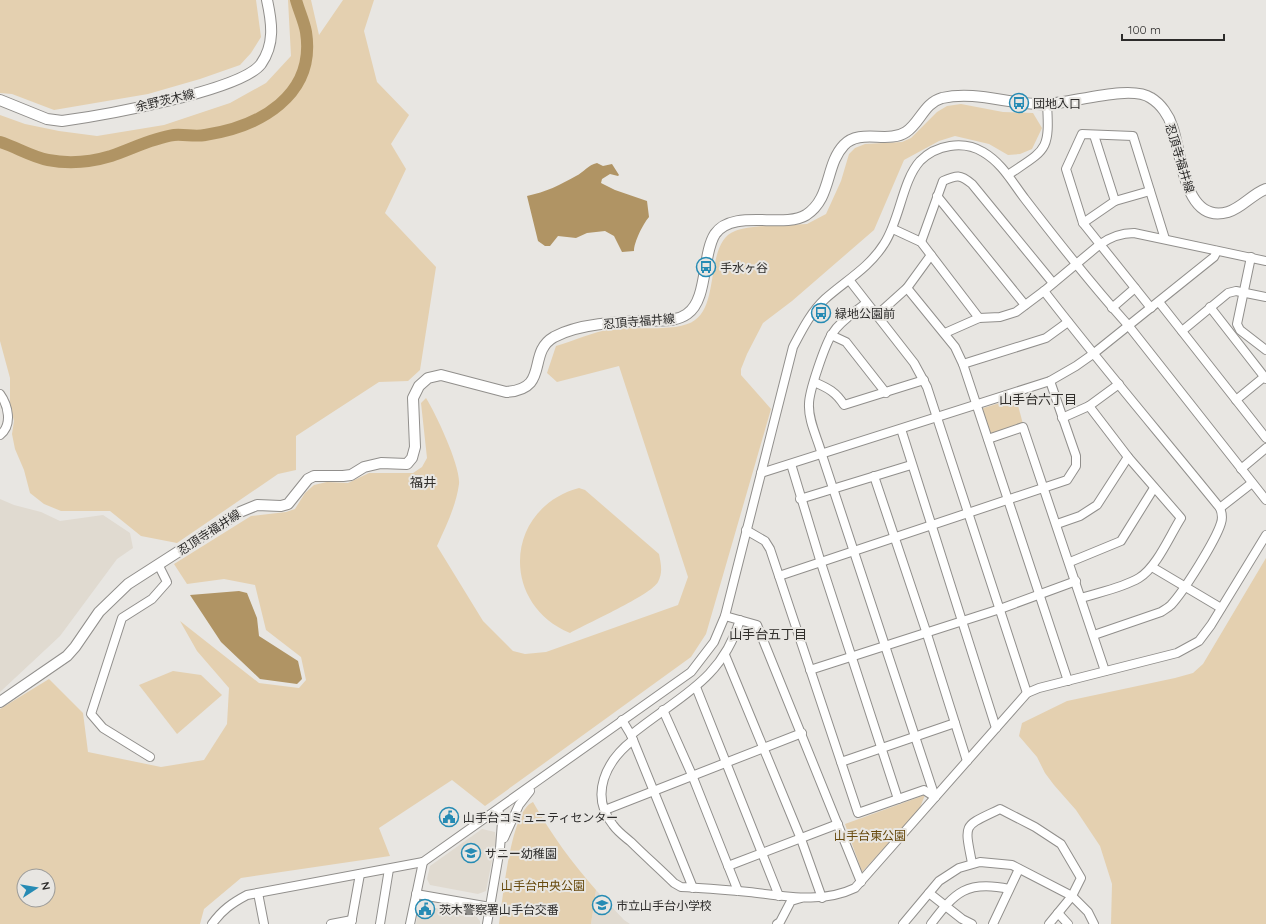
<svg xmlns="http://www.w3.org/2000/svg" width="1266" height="924" font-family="Quicksand,'Noto Sans JP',sans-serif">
	<rect width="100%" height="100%" fill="#e8e6e2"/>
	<!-- built -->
	<g fill="#e0dad0">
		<polygon points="0,499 14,505 41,512 60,521 103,515 130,533 133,548 117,559 60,636 0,692"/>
		<polygon points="482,829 495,832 496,840 486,891 478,894 430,885 427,879 430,866"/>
		<polygon points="596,890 624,920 630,924 591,924"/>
		<polygon points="430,907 475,915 480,921 480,924 416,924 418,912 428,914"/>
	</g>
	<!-- green -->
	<g fill="#e4d0b0" fill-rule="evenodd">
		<polygon points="0,0 256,0 261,37 251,53 240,65 200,79 148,94 54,110 12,94 0,93"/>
		<polygon points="288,0 311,0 319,35 343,0 374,0 364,31 377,82 409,115 391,144 406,169 385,213 436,267 420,370 408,381 379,382 296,436 296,470 278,474 177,543 141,536 110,511 61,511 44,504 30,493 24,470 15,449 12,434 14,421 10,404 10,378 0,341 0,115 25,124 59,131 97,136 164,125 230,103 266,83 291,56"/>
		<path d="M961,104L1003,112L1033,113L1042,128L1032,149L1020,154L1008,155L989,144L955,136L939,141L904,160L874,230L792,301L763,323L747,354L741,369V375L771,409L706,634L691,657L485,806L452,780L379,828L390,856L241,878L204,909L200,924H0V709L49,679L83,713L88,752L161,767L204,760L227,724L229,688L197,651L180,621L259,683L299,688L306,680L301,657L266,630L255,585L224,579L187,584L174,564L251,516L286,512L295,509L305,493L314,485L327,482L348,483L369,473H413L422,467L427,458L421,403L426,398C436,414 461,467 459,484C456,506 446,526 437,546L483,621L513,651L525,654L546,652L678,605L688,577L619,366L557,382L547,373L556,346C573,341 593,332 611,329C632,326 679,333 695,320C720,303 705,242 735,231C750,225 789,225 807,224L826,214L841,181L849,154L855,148L865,144L902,142L911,138L937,112L947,106ZM24,876H48V900H24Z"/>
		<polygon points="1016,398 1023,424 988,436 980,409"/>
		<path d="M579,488L585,490L659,554C661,564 663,573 658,582C651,595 586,624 570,633C499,603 505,508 579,488Z"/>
		<polygon points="1266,558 1266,924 1111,924 1112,884 1100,846 1076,810 1054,785 1045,773 1037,757 1019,736 1022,723 1067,701 1175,678 1193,673 1203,664"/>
		<polygon points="173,671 201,675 222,695 177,734 139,685"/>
		<polygon points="925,795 919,810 862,872 845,824"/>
		<path d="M533,802C551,834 572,863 596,890L591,924H499C503,900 510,811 533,802Z"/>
	</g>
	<!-- water -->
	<g fill="#b09464">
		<path d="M597,163L603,166L612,164L619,175L618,176L610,174L602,179L601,183L615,190L647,201L649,217C643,224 634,242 634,251L622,252L614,236L605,231L587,233L576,238L558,236L550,246H545L538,241L527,196C546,192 560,185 576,176C584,172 588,165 597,163Z"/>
		<polygon points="239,591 247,593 257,618 259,636 298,661 302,679 297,684 260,679 221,642 190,595"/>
	</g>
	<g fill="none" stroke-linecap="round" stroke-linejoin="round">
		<!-- river -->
		<path stroke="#b09464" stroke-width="12" d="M0,142C16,147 32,157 48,160C69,164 91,162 111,156C132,149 152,138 174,135C184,134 195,137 205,135C259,127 316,96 306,32C304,21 299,11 296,0"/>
		<defs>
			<g id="minor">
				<path d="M1008,175C1046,149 1050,152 1047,104"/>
				<polyline points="937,196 1025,305"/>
				<polyline points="1115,201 1150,191"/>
				<polyline points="1083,223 1115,201 1094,135"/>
				<polyline points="893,229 921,242 979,318"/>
				<path d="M921,242L943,181C957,175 960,174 972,184L1053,283"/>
				<polyline points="1251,257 1237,324 1240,330 1266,350"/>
				<polyline points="850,281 914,363 927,387 1027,693"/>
				<polyline points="907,288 955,347 963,364 1068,681"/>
				<path d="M1044,291C1101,365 1161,435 1220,508C1222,513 1223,517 1221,523C1216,540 1184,591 1171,605C1168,608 1164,610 1161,612L1094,635"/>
				<polyline points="1159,302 1266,438"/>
				<path d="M866,303C854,313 840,321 832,334C825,345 809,391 809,404C808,421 818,439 822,455L935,797"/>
				<polyline points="1210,307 1266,379"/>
				<polyline points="1112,308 1135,288"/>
				<polyline points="1151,308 1083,223 1066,169 1082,134 1133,136 1165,239"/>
				<polyline points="877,315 907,288 931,255"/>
				<polyline points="1182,331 1228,293 1236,291 1266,297"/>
				<path d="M945,333L979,318L1000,317L1016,312L1044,291L1099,245C1110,237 1121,233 1134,233L1266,261"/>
				<polyline points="831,335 846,342 886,393"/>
				<polyline points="963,364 1046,338 1068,322"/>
				<path d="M814,382C828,388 836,392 844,405L924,380"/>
				<path d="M0,394C8,405 13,425 0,435"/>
				<polyline points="1236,400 1264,377"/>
				<polyline points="1062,418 1089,406 1119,384"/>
				<polyline points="901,429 996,728"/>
				<polyline points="988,439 1023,427 1105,671"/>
				<polyline points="791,464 821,563 898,799"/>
				<polyline points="1241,469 1266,448"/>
				<polyline points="761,473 1050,381 1076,366 1093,354 1214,257 1217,251"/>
				<polyline points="874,476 926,631 967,761"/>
				<polyline points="800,499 911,465"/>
				<polyline points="1220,508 1252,483"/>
				<polyline points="1057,524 1080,516 1097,505 1128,457"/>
				<polyline points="746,530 765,541 770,549 858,813 924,790 935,797"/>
				<polyline points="1070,562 1121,541 1154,488"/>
				<polyline points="1152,567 1221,608"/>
				<polyline points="779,576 1067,480 1076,466 1076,456 1050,381"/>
				<path d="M1081,598C1100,592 1122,588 1139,578C1157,567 1170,535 1181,518L1128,457L1089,406"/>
				<polyline points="725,616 757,625 861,882"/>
				<polyline points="725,655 801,839 822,898"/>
				<polyline points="810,670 1000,609 1076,581"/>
				<polyline points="696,687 779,896"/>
				<polyline points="663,710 692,775 738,891"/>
				<polyline points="622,720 631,735 693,888"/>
				<path d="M631,735C677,697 721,682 740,620"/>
				<path d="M633,740C606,761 589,795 613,825C618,832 625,837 631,842C645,856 660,869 674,883L681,887C704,888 727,890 749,892C785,896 822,904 855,888L1027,693L1039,688L1177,653L1199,641L1211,625L1266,535"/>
				<polyline points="150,757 103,728 91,714 122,618 152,599 167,582 159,566"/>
				<polyline points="841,762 955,723"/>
				<polyline points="605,810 802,733"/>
				<polyline points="504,838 519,805 530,791"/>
				<path d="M972,863C964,822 963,827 1000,809L1035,827L1061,844L1081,878L1072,896L1049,924"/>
				<polyline points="728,866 838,824"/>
				<polyline points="258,893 264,924"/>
				<polyline points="929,893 962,919 972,924"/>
				<polyline points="416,894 490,907"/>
				<polyline points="1058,913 1068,924"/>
				<path d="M212,924C222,910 232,903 247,895L423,862L691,672L714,642L725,616L793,347C802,330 811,312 825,299C845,281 869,268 884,244C900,220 902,181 920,161C936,145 963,140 983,152C1002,163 1012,182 1025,199C1058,242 1092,285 1128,325L1266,500"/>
				<polyline points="331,924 352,920"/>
				<polyline points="351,924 360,874"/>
				<polyline points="380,924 389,869"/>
				<polyline points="410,924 423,862"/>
				<polyline points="487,924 500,848 502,822 498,810"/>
				<polyline points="777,924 780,922 791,901 801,898"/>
				<polyline points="903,924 939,881 959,868 980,862 1012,865 1072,896 1088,912 1094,924"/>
				<path d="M931,924C955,892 967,880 1009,889"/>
				<polyline points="993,924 1019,869"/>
			</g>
			<g id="major">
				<path d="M0,100L47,119L62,121C99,116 241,91 261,64C275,44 272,23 267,0"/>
				<path d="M0,702L67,656L75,647L99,612L128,584L240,512L257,505L281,506L288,504L308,479L314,476H343L351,475L364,467L381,463L407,464L412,458L415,447L413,398L419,386L428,378L441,375L506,392C551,389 526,353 554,337C580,323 619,322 648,321C661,320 676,322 687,314C708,300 702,254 715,234C733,208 783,229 806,215C832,198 825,165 844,145C860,128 888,144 906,132C920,123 924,103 942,98C978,90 1012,106 1047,104C1073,103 1131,84 1151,98C1161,104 1169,116 1172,126C1182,152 1183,225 1228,212C1242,208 1252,194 1266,189"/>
			</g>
		</defs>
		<!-- minor casing -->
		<use href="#minor" stroke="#918f8c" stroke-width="10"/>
		<!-- major casing -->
		<use href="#major" stroke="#918f8c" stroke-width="12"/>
		<!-- minor -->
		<use href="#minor" stroke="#fff" stroke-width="8"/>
		<!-- major -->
		<use href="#major" stroke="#fff" stroke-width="10"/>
	</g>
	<!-- icons -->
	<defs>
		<symbol id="bus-ring" viewBox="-11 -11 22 22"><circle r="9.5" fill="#e8e6e2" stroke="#268bb4" stroke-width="1.5"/><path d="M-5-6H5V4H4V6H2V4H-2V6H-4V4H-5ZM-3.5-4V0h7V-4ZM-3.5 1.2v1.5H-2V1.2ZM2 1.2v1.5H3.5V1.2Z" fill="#268bb4"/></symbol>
		<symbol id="civic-ring" viewBox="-11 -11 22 22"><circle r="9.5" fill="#e8e6e2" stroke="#268bb4" stroke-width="1.5"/><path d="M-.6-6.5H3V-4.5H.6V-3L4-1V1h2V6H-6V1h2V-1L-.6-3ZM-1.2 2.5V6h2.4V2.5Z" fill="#268bb4"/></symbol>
		<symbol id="school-ring" viewBox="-11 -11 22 22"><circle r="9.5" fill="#e8e6e2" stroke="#268bb4" stroke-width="1.5"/><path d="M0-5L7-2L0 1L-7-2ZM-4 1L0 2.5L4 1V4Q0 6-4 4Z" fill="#268bb4"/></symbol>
	</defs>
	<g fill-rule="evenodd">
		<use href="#bus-ring" x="1008" y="92" width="22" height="22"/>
		<use href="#bus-ring" x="695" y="256" width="22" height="22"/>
		<use href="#bus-ring" x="810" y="302" width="22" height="22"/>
		<use href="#civic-ring" x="438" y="806" width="22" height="22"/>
		<use href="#school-ring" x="460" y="842" width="22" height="22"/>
		<use href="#school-ring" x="591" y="894" width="22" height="22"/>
		<use href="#civic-ring" x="414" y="898" width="22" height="22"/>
	</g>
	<g text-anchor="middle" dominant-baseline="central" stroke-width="4" stroke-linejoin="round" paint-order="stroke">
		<!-- street labels -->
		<g font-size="12" fill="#2d2c2b" stroke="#e8e6e2">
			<text transform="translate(165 100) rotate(-13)">余野茨木線</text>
			<text transform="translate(1180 158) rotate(73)">忍頂寺福井線</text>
			<text transform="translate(639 321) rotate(-5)">忍頂寺福井線</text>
			<text transform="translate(209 532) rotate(-33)">忍頂寺福井線</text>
		</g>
		<!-- poi labels -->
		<g font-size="12" fill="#2d2c2b" stroke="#e8e6e2" text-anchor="start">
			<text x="1033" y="103">団地入口</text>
			<text x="720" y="267">手水ヶ谷</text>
			<text x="835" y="313">緑地公園前</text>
			<text x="463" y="817">山手台コミュニティセンター</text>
			<text x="485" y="853">サニー幼稚園</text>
			<text x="616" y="905">市立山手台小学校</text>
			<text x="439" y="909">茨木警察署山手台交番</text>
		</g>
		<!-- park labels -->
		<g font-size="12" fill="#66490c" stroke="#e8e6e2">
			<text x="870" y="835">山手台東公園</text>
			<text x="543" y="885">山手台中央公園</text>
		</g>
		<!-- neighbourhood labels -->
		<g font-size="13" fill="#312f2c" stroke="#e8e6e2">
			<text x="1038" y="399">山手台六丁目</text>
			<text x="423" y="482">福井</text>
			<text x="768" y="634">山手台五丁目</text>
		</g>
	</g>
	<!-- north arrow -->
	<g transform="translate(36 888) rotate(78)"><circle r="19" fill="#e8e6e2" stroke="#9d9c99"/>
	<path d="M0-3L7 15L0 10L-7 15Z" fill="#268bb4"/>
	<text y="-6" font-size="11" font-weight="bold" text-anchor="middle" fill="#2d2c2b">N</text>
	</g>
	<!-- scale -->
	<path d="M1122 34v6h102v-6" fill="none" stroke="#2d2c2b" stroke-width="2"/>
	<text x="1128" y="34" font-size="12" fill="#2d2c2b" stroke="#e8e6e2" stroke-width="3" paint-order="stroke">100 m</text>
</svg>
